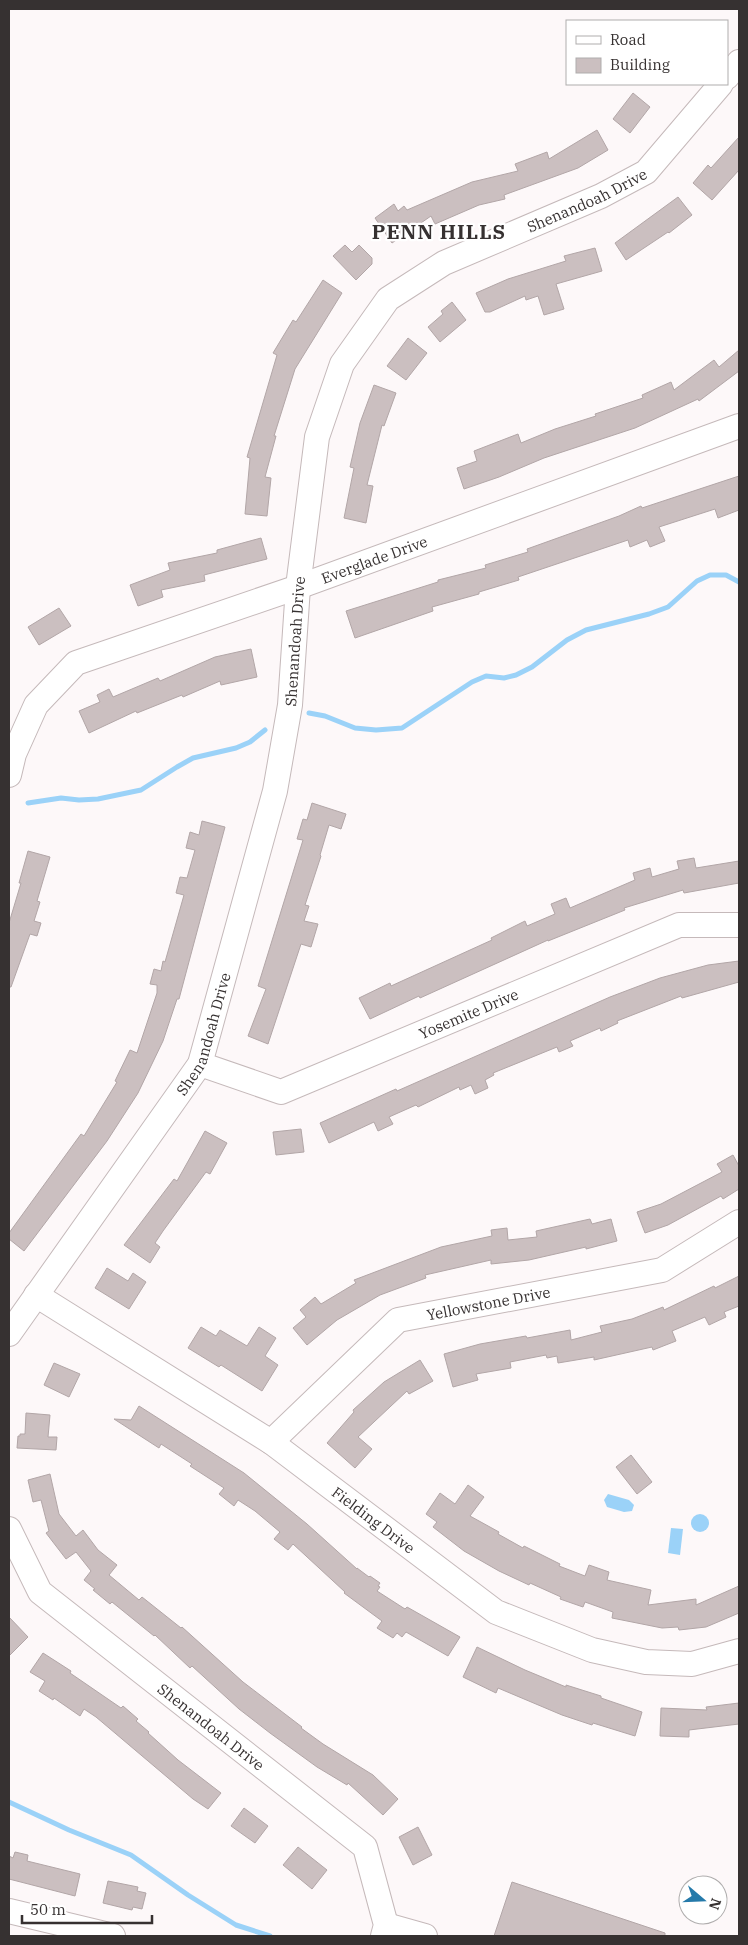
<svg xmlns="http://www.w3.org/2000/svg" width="748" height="1945" font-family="'IBM Plex Serif',serif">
	<rect width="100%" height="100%" fill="#fdf8f9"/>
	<!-- water -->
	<g fill="#9bd2f8">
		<polygon points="608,1494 629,1500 634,1505 632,1511 624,1512 607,1507 604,1500"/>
		<circle cx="700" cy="1523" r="9"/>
		<polygon points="671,1528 683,1529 680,1555 668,1553"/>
	</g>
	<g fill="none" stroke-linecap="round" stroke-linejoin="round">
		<!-- stream -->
		<g stroke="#9bd2f8" stroke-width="5">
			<polyline points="309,713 325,716 355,728 376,730 402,728 472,682 486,676 504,678 516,675 532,667 567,640 586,630 649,614 668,607 697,581 710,575 726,575 739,582"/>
			<polyline points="28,803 61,798 79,800 98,799 141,790 177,767 193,758 236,748 250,742 265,730"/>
			<polyline points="9,1802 69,1830 131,1855 188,1895 236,1925 270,1936"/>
		</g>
	</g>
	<!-- building -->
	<g fill="#cbbfc0" stroke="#b2a6a7">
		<polygon points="633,93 650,107 630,133 613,119"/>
		<polygon points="597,130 608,150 578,168 504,195 505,199 479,205 435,224 431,216 392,243 375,218 394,204 398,211 404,206 407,210 472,182 518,171 515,164 547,152 549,159"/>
		<polygon points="739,137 739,170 712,200 693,183 708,165 711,168"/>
		<polygon points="678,197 692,215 669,233 668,232 626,260 615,243"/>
		<polygon points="345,245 352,252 359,245 372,258 372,264 356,280 333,256"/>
		<polygon points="595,248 602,271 556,284 564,309 544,315 538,296 526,300 525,296 490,312 485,312 476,293 508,279 566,261 564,256"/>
		<polygon points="323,280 342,293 295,369 274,436 276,436 265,477 271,478 267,516 245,514 250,458 247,457 277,355 273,353 293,320 296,322"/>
		<polygon points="452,302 466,320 440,342 428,327 443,314 441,311"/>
		<polygon points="408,338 427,353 406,380 387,366"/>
		<polygon points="739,350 739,371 699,401 698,399 635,428 544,458 499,477 464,489 457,468 477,461 474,451 518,434 521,443 555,429 596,416 595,414 643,398 642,395 671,382 674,390 714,360 719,367"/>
		<polygon points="374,385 396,393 384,426 382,425 367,485 373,486 366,523 344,518 354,468 350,467 360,423"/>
		<polygon points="739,476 739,510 718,518 715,509 659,527 665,541 650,547 647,540 630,547 628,540 518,577 519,580 479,592 479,594 432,607 433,611 355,638 346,611 438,582 438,580 486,568 485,565 528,552 527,549 619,516 641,506 642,508"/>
		<polygon points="261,538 267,559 204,575 205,581 161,590 163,597 138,606 130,585 170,570 168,563 217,553 217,550"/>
		<polygon points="59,608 71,626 39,645 28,627"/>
		<polygon points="251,649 257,677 221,685 220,681 183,697 182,695 137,713 136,711 89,733 79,711 100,702 97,695 109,689 113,697 158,678 160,681 215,657"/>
		<polygon points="312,803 346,814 341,829 329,825 320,855 321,856 305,905 309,906 304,921 318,924 311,947 301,944 268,1044 248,1036 266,989 258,986 303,840 297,839 303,819 307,820"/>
		<polygon points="202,821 225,827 179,999 177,999 163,1041 138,1093 107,1141 24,1251 9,1239 9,1233 81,1134 84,1136 117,1082 115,1081 130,1050 137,1053 157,993 157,985 150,984 154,969 161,971 163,961 165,962 184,895 176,893 180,877 187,878 195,850 186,848 190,832 199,835"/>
		<polygon points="28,851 50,857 37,901 40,902 34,921 41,923 37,936 30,934 11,987 9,987 9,923 21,883 19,883"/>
		<polygon points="694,858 696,868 739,861 739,883 684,893 683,890 624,908 625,910 548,941 548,940 420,998 419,996 370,1019 359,998 390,983 391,986 492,940 491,938 525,921 527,926 555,914 551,904 566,898 570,908 635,880 633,873 650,868 652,877 679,869 677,861"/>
		<polygon points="739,961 739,982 682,998 681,996 617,1021 618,1023 601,1031 600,1028 570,1041 573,1046 559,1052 557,1047 493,1073 494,1075 485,1080 488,1088 475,1094 471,1085 460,1090 459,1087 418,1107 416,1105 389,1117 393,1124 378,1131 374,1122 329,1143 320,1123 396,1089 397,1091 610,997 660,978 708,965"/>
		<polygon points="301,1129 304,1152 276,1155 273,1132"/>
		<polygon points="205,1131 227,1143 210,1174 206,1172 163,1231 155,1243 160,1247 150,1263 124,1245 174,1179 177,1181"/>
		<polygon points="733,1155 739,1166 739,1189 723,1199 721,1196 668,1225 645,1233 637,1212 661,1204 722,1172 717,1164"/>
		<polygon points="590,1219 592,1224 611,1219 617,1241 586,1249 586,1247 529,1260 491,1264 491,1260 425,1275 426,1278 380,1295 337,1320 307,1345 293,1328 306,1317 300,1310 315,1297 321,1304 356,1283 354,1280 441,1247 492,1236 491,1230 507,1228 508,1240 537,1237 536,1231"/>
		<polygon points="107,1268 128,1281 133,1273 146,1282 129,1309 95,1288"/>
		<polygon points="739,1276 739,1306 724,1312 726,1317 709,1325 705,1317 672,1331 676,1341 653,1350 652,1347 594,1360 594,1357 558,1363 557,1356 547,1358 546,1355 510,1362 511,1368 476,1374 478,1380 453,1387 444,1354 480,1344 526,1336 527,1338 570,1330 571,1340 602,1332 600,1326 632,1319 663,1307 664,1310 714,1286 715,1288"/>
		<polygon points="201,1327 216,1336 220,1330 247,1346 259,1327 276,1338 265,1356 278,1365 262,1391 221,1365 219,1367 188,1348"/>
		<polygon points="420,1360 433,1381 409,1394 407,1391 358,1437 372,1449 355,1468 327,1443 354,1412 353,1410 384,1382"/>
		<polygon points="54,1363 80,1374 69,1397 44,1385"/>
		<polygon points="139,1406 244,1473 307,1524 357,1569 357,1568 369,1577 370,1576 380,1583 378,1586 380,1587 377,1591 405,1609 407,1607 460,1637 448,1656 406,1632 402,1637 397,1633 393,1638 377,1628 382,1621 344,1593 345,1592 293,1544 288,1550 274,1539 280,1532 255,1511 238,1500 234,1506 219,1494 224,1488 190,1466 192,1464 161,1444 159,1448 114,1419 131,1420"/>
		<polygon points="26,1413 50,1415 48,1437 57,1437 56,1450 17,1448 18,1436 20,1436 20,1434 25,1434"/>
		<polygon points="631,1455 652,1482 637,1494 616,1467"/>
		<polygon points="50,1474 59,1514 76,1536 83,1530 98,1550 117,1565 109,1575 139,1600 142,1597 181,1628 182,1627 243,1682 302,1727 301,1728 323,1744 373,1775 398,1799 383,1815 348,1783 347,1785 317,1767 270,1733 239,1709 192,1666 190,1668 155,1635 154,1636 112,1602 110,1604 93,1590 95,1589 84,1580 91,1571 76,1552 66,1559 46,1533 49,1531 41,1500 33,1502 28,1480"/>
		<polygon points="468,1485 484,1497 470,1516 499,1532 498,1534 523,1548 524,1546 560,1564 559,1566 585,1576 589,1565 609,1572 607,1580 651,1590 648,1605 696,1599 696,1605 739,1586 739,1613 706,1627 679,1630 678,1627 662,1628 612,1618 613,1612 585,1602 583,1607 560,1599 561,1597 530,1583 529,1585 499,1571 464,1551 433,1527 437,1522 426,1514 440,1493 455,1504"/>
		<polygon points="9,1617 28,1637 9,1656"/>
		<polygon points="477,1647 525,1670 566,1687 566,1685 601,1696 601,1698 642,1712 635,1736 593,1723 592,1725 562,1715 498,1688 496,1693 463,1677"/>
		<polygon points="43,1653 71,1671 70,1673 121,1708 123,1706 138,1719 136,1721 149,1732 148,1733 178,1760 221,1793 208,1809 193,1799 96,1717 84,1709 80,1716 54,1698 53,1700 39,1691 45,1681 30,1672"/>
		<polygon points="739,1703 739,1724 689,1730 689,1737 660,1736 661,1708 707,1710 706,1707"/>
		<polygon points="244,1808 268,1826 255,1843 231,1826"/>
		<polygon points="418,1827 432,1855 413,1865 399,1837"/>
		<polygon points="298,1847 327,1870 312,1889 283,1865"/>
		<polygon points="15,1852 28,1855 27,1861 80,1874 75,1896 9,1879 9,1856 13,1858"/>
		<polygon points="108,1881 138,1887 137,1891 146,1893 142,1909 133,1907 132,1910 103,1903"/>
		<polygon points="512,1882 665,1933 665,1936 494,1936"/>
	</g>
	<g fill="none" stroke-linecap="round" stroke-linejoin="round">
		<defs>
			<g id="minor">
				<polyline points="727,77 739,62"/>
				<path id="s1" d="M9,775L14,754L36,705L76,663L298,587L739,426"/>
				<path id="s2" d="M200,1064L281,1092L679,925H739"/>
				<path id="s3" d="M36,1295L271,1442L496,1612L592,1650L646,1662L692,1664L739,1651"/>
				<path id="s4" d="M9,1334L200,1064L275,791L290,705L298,587L317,437L342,364L388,299L444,263L601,196L646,172L721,84"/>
				<path id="s5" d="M271,1442L398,1320L662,1270L739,1222"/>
				<path id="s6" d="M9,1529L40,1592L365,1847L386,1925L383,1936"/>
				<polyline points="9,1911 113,1936"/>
				<polyline points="386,1925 425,1936"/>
			</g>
		</defs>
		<!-- minor casing -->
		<use href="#minor" stroke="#c5b9ba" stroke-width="26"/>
		<!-- minor -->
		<use href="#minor" stroke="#fff" stroke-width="24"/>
	</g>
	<g text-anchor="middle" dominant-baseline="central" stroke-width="4.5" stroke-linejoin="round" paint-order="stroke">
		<!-- street labels -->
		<g font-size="15" fill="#363131" stroke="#fff">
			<text stroke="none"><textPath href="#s4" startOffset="1350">Shenandoah Drive</textPath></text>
			<text stroke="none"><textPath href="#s1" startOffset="449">Everglade Drive</textPath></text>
			<text stroke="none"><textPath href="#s4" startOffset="765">Shenandoah Drive</textPath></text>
			<text stroke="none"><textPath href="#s2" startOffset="289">Yosemite Drive</textPath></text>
			<text stroke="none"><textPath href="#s4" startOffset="360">Shenandoah Drive</textPath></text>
			<text stroke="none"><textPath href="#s5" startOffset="268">Yellowstone Drive</textPath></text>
			<text stroke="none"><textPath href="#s3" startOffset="406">Fielding Drive</textPath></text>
			<text stroke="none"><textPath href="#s6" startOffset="288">Shenandoah Drive</textPath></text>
		</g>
		<!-- district labels -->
		<g font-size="20" font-weight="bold" letter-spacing="1" fill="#363131" stroke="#fff">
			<text x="439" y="231">PENN HILLS</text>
		</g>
	</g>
	<!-- border -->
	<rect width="748" height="1945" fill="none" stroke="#363131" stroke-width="20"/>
	<!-- legend -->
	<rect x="566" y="20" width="162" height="65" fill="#ffffff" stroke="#afadad"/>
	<rect x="576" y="36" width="25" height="8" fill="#ffffff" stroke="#afadad"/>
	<text x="610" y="45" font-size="15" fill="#363131">Road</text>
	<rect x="576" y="58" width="25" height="15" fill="#cbbfc0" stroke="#afadad"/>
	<text x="610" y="70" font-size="15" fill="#363131">Building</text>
	<!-- north arrow -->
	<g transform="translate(703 1900) rotate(109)"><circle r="24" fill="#ffffff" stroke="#afadad"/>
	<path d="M0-4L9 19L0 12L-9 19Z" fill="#257aaa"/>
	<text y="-8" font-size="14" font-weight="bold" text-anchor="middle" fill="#363131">N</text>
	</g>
	<!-- scale -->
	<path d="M22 1915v8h130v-8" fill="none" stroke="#363131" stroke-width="2.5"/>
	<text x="30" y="1915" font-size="15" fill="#363131" stroke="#ffffff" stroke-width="4" paint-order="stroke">50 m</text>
</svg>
